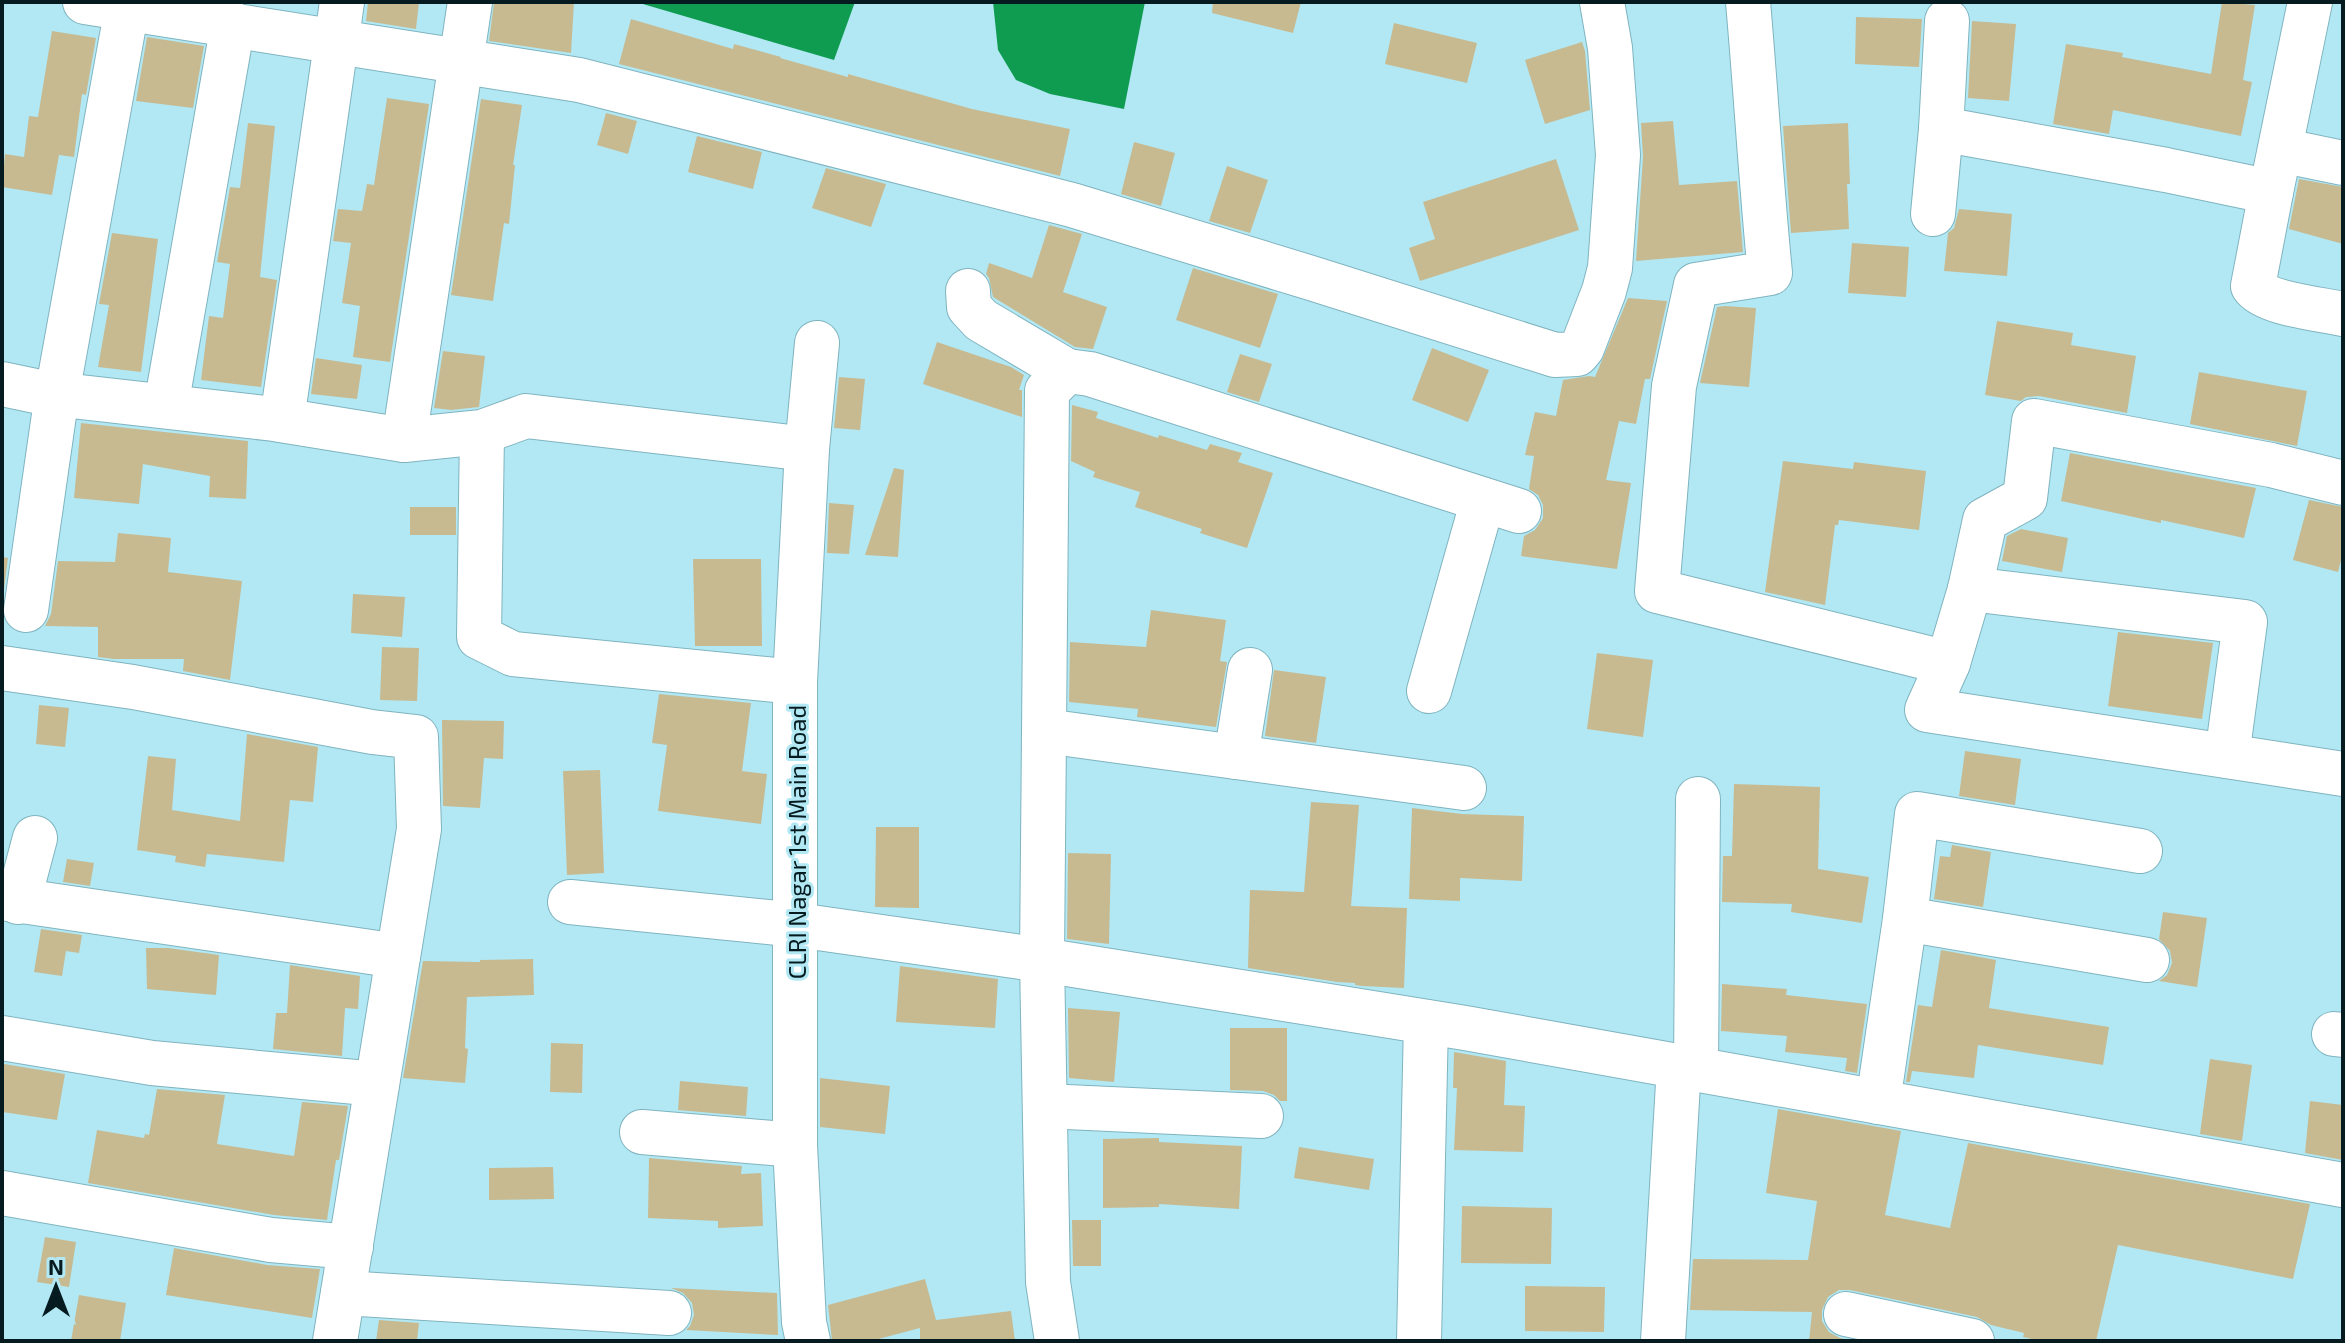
<svg xmlns="http://www.w3.org/2000/svg" width="2345" height="1343" font-family="'Exo 2',sans-serif">
	<rect width="100%" height="100%" fill="#b2e8f4"/>
	<!-- water -->
	<g fill="#0f9c51">
		<polygon points="636,2 855,2 834,60"/>
		<polygon points="993,2 1145,2 1124,109 1050,94 1016,80 998,50"/>
	</g>
	<!-- building -->
	<g fill="#c7ba91">
		<polygon points="368,2 419,2 416,29 366,21"/>
		<polygon points="494,2 574,2 571,53 489,41"/>
		<polygon points="1213,2 1301,2 1293,33 1212,13"/>
		<polygon points="2222,2 2255,5 2243,80 2252,82 2241,136 2113,110 2109,134 2053,124 2066,44 2123,53 2122,57 2211,74"/>
		<polygon points="1856,17 1922,19 1919,67 1855,64"/>
		<polygon points="631,19 733,49 734,44 781,57 780,58 848,77 848,74 972,109 1070,129 1060,176 619,64"/>
		<polygon points="1972,21 2016,24 2009,101 1968,98"/>
		<polygon points="1394,23 1477,43 1467,83 1385,64"/>
		<polygon points="52,31 96,38 86,95 82,94 74,157 59,155 52,195 2,187 5,154 24,157 29,116 38,117"/>
		<polygon points="147,37 204,46 193,108 136,101"/>
		<polygon points="1582,42 1585,51 1590,110 1545,124 1525,60"/>
		<polygon points="387,98 429,104 390,362 353,357 360,306 342,303 351,243 333,241 338,209 362,211 367,184 374,185"/>
		<polygon points="481,99 522,105 513,165 515,165 509,224 504,223 493,301 451,295"/>
		<polygon points="606,113 637,121 628,154 597,145"/>
		<polygon points="1673,121 1679,185 1737,181 1743,252 1636,261 1643,157 1641,123"/>
		<polygon points="248,123 275,126 260,277 277,280 261,387 201,380 209,316 223,318 230,264 217,262 230,187 240,188"/>
		<polygon points="1848,123 1850,184 1847,184 1849,229 1791,233 1783,126"/>
		<polygon points="697,136 762,152 753,189 688,172"/>
		<polygon points="1134,142 1175,153 1161,206 1121,194"/>
		<polygon points="1556,159 1579,230 1420,281 1409,248 1435,239 1423,202"/>
		<polygon points="1227,166 1268,180 1250,233 1209,221"/>
		<polygon points="826,168 886,184 871,227 812,208"/>
		<polygon points="2299,179 2343,187 2343,244 2289,229"/>
		<polygon points="1959,209 2012,214 2007,276 1944,271 1948,233 1954,228"/>
		<polygon points="1049,225 1082,234 1063,292 1107,307 1093,349 1075,347 993,297 989,278 986,274 989,263 1032,278"/>
		<polygon points="112,233 158,239 141,372 98,367 109,305 99,304"/>
		<polygon points="1852,243 1909,247 1906,297 1848,293"/>
		<polygon points="1193,268 1278,294 1260,348 1176,320"/>
		<polygon points="1628,298 1667,301 1650,379 1645,379 1636,424 1619,421 1606,480 1631,483 1617,569 1521,556 1524,536 1535,530 1543,518 1543,505 1538,495 1529,489 1534,456 1525,455 1535,412 1556,416 1563,380 1589,376 1595,377"/>
		<polygon points="1725,306 1756,308 1749,387 1700,383 1717,307"/>
		<polygon points="1997,321 2073,333 2071,345 2136,356 2127,413 2039,396 2026,397 2021,401 1985,395"/>
		<polygon points="937,342 1011,367 1024,375 1019,390 1022,390 1022,417 923,384"/>
		<polygon points="1432,348 1489,370 1468,422 1412,400"/>
		<polygon points="443,351 485,356 479,407 451,410 434,408"/>
		<polygon points="1240,354 1272,364 1259,402 1227,392"/>
		<polygon points="316,358 362,365 357,399 311,394"/>
		<polygon points="2199,372 2307,391 2297,446 2190,424"/>
		<polygon points="839,377 865,379 860,430 834,428"/>
		<polygon points="1072,405 1098,412 1096,418 1158,438 1159,435 1207,450 1210,444 1242,453 1238,462 1273,473 1247,548 1200,533 1202,529 1135,507 1140,492 1093,477 1095,472 1071,461"/>
		<polygon points="81,423 248,441 246,499 209,497 210,476 143,464 139,504 74,498"/>
		<polygon points="2070,453 2256,488 2244,538 2161,520 2161,523 2061,501"/>
		<polygon points="1783,461 1853,469 1854,462 1926,471 1919,530 1839,520 1838,525 1835,525 1825,605 1765,592"/>
		<polygon points="894,468 904,470 898,557 865,555"/>
		<polygon points="2309,500 2343,507 2343,553 2338,572 2293,560"/>
		<polygon points="829,503 854,505 849,554 827,553"/>
		<rect x="410" y="507" width="46" height="28"/>
		<polygon points="2021,529 2068,538 2062,572 2002,561 2007,536"/>
		<polygon points="118,533 171,538 168,572 242,581 230,680 183,671 184,659 114,659 98,657 98,627 45,626 51,614 58,561 115,562"/>
		<polygon points="2,557 8,558 3,597 2,597"/>
		<polygon points="693,559 761,559 762,646 695,646"/>
		<polygon points="353,594 405,597 402,637 351,633"/>
		<polygon points="1151,610 1226,620 1220,661 1227,662 1216,727 1137,717 1138,709 1069,702 1070,642 1146,647"/>
		<polygon points="2118,632 2213,643 2202,719 2108,706"/>
		<polygon points="382,647 419,648 417,701 380,700"/>
		<polygon points="1597,653 1653,660 1643,737 1587,729"/>
		<polygon points="1274,670 1326,677 1316,743 1265,736"/>
		<polygon points="659,694 751,703 742,771 767,774 761,824 658,811 667,745 652,743"/>
		<polygon points="39,705 69,708 65,747 36,744"/>
		<polygon points="442,720 504,721 503,759 484,758 480,808 443,806"/>
		<polygon points="247,734 318,747 313,802 290,800 284,862 207,854 205,867 175,862 176,856 137,850 148,756 176,759 172,810 240,821"/>
		<polygon points="1965,751 2021,759 2015,805 1959,796"/>
		<polygon points="600,770 604,873 567,875 563,771"/>
		<polygon points="1734,784 1820,787 1818,869 1869,877 1862,923 1791,912 1792,904 1722,902 1723,856 1732,856"/>
		<polygon points="1311,802 1359,805 1351,906 1407,908 1404,988 1362,986 1355,985 1355,983 1337,982 1248,968 1250,890 1304,892"/>
		<polygon points="1412,808 1462,814 1524,816 1522,881 1460,878 1460,901 1409,899"/>
		<polygon points="876,827 919,827 919,908 875,907"/>
		<polygon points="1952,845 1991,852 1983,907 1934,899 1940,856 1950,857"/>
		<polygon points="1068,853 1111,854 1109,944 1067,939"/>
		<polygon points="67,859 94,863 90,886 63,882"/>
		<polygon points="2163,912 2207,918 2197,987 2159,981 2167,975 2172,963 2170,951 2159,939"/>
		<polygon points="41,929 82,935 79,953 66,951 62,976 34,972"/>
		<polygon points="146,948 168,948 219,955 216,995 147,989"/>
		<polygon points="1941,950 1996,960 1989,1008 2109,1027 2103,1065 1978,1045 1974,1078 1912,1071 1910,1082 1906,1082 1918,1005 1932,1007"/>
		<polygon points="533,959 534,995 467,997 465,1048 468,1049 465,1083 403,1078 423,961 480,962 480,960"/>
		<polygon points="290,965 360,976 358,1009 345,1008 342,1056 273,1049 276,1013 287,1013"/>
		<polygon points="900,966 998,979 995,1028 896,1022"/>
		<polygon points="1722,984 1787,989 1786,995 1867,1004 1857,1073 1845,1071 1847,1058 1785,1052 1787,1036 1721,1031"/>
		<polygon points="1068,1008 1120,1012 1114,1082 1069,1078"/>
		<polygon points="1230,1028 1287,1028 1287,1101 1280,1101 1274,1095 1263,1091 1230,1090"/>
		<polygon points="551,1043 583,1044 582,1093 550,1092"/>
		<polygon points="1454,1052 1506,1061 1504,1105 1525,1106 1523,1152 1454,1150 1457,1088 1453,1088"/>
		<polygon points="2210,1059 2252,1065 2242,1141 2200,1134"/>
		<polygon points="4,1064 65,1074 57,1120 2,1112"/>
		<polygon points="820,1078 890,1086 885,1134 820,1127"/>
		<polygon points="680,1081 748,1087 746,1116 678,1110"/>
		<polygon points="157,1089 225,1095 217,1144 294,1156 302,1102 348,1106 339,1160 336,1160 327,1220 274,1215 88,1183 97,1130 144,1138 145,1134 149,1135"/>
		<polygon points="2310,1101 2343,1105 2343,1160 2305,1153"/>
		<polygon points="1778,1109 1901,1131 1885,1215 1950,1228 1968,1143 2310,1204 2293,1279 2118,1245 2096,1341 2040,1341 2023,1337 2024,1333 1991,1325 1977,1317 1850,1290 1839,1290 1828,1297 1822,1310 1822,1321 1829,1332 1840,1338 1853,1341 1809,1341 1812,1312 1690,1310 1693,1259 1808,1260 1817,1201 1766,1193"/>
		<polygon points="1159,1138 1159,1142 1242,1146 1239,1209 1159,1204 1159,1207 1103,1208 1103,1139"/>
		<polygon points="1299,1147 1374,1159 1369,1190 1294,1178"/>
		<polygon points="649,1158 742,1166 741,1174 761,1173 763,1226 718,1228 718,1221 648,1218"/>
		<polygon points="553,1167 554,1199 489,1200 489,1168"/>
		<polygon points="1462,1206 1552,1208 1551,1264 1461,1263"/>
		<polygon points="1072,1220 1101,1220 1101,1266 1073,1266"/>
		<polygon points="45,1237 76,1242 69,1287 37,1282"/>
		<polygon points="174,1248 267,1265 320,1269 312,1318 166,1295"/>
		<polygon points="925,1279 936,1320 1011,1311 1015,1341 920,1341 920,1328 871,1341 832,1341 828,1305"/>
		<polygon points="1525,1286 1605,1287 1604,1332 1525,1331"/>
		<polygon points="671,1288 777,1293 778,1335 686,1330 690,1326 694,1315 692,1303 683,1293"/>
		<polygon points="79,1295 126,1303 120,1341 71,1341"/>
		<polygon points="379,1320 419,1323 417,1341 376,1341"/>
	</g>
	<g fill="none" stroke-linecap="round" stroke-linejoin="round">
		<defs>
			<g id="minor">
				<polyline points="85,2 579,80 1072,205 1311,278 1555,355 1577,354 1582,348 1604,291 1610,268 1618,155 1610,48 1602,2"/>
				<path d="M1748,2C1756,92 1761,183 1770,273L1696,285L1674,386L1657,591L1948,663L1927,710L2343,774"/>
				<polyline points="1947,21 1941,129 2166,170 2271,192 2310,2"/>
				<polyline points="2280,150 2343,163"/>
				<path d="M2271,192L2253,286C2265,304 2321,309 2343,314"/>
				<polyline points="1933,214 1941,129"/>
				<polyline points="968,291 969,307 981,320 1067,371"/>
				<polyline points="2,384 45,393 274,419 404,440 482,432 526,416 807,449"/>
				<polyline points="166,406 233,24"/>
				<polyline points="282,420 342,2"/>
				<polyline points="482,432 479,637 513,654 795,682"/>
				<polyline points="404,440 470,2"/>
				<polyline points="1970,589 1985,520 2025,498 2034,421 2271,465 2343,483"/>
				<polyline points="26,610 57,394 127,8"/>
				<polyline points="1948,663 1970,589 2245,622 2227,756"/>
				<polyline points="2,668 133,687 372,732 416,737 419,829 335,1341"/>
				<polyline points="1429,691 1483,500"/>
				<polyline points="1045,731 1464,788"/>
				<polyline points="1236,757 1250,670"/>
				<polyline points="2,898 398,956"/>
				<polyline points="18,902 35,838"/>
				<polyline points="570,902 797,925 1042,960 1465,1028 2343,1185"/>
				<polyline points="1905,919 2147,960"/>
				<polyline points="2334,1034 2343,1035"/>
				<polyline points="2,1038 152,1063 377,1084"/>
				<polyline points="1696,1069 1698,799"/>
				<polyline points="1878,1102 1905,919 1917,814 2140,851"/>
				<polyline points="1045,1106 1261,1116"/>
				<polyline points="642,1132 795,1145"/>
				<polyline points="2,1193 271,1240 351,1247"/>
				<polyline points="343,1293 669,1313"/>
				<polyline points="1846,1314 1972,1341"/>
				<polyline points="808,1341 804,1322 795,1145 795,682 807,449 817,343"/>
				<polyline points="1057,1341 1048,1282 1042,960 1047,391 1067,371 1090,374 1519,511"/>
				<polyline points="1419,1341 1426,1022"/>
				<polyline points="1663,1341 1679,1066"/>
			</g>
		</defs>
		<!-- minor casing -->
		<use href="#minor" stroke="#7fb4bf" stroke-width="46"/>
		<!-- minor -->
		<use href="#minor" stroke="#fff" stroke-width="44"/>
	</g>
	<g text-anchor="middle" dominant-baseline="central" stroke-width="6" stroke-linejoin="round" paint-order="stroke">
		<!-- street labels -->
		<g font-size="24" fill="#061b1f" stroke="#b2e8f4">
			<text transform="translate(796 842) rotate(-90)">CLRI Nagar 1st Main Road</text>
		</g>
	</g>
	<!-- border -->
	<rect width="2345" height="1343" fill="none" stroke="#061b1f" stroke-width="8"/>
	<!-- north arrow -->
	<g transform="translate(56 1287)" stroke="#b2e8f4" stroke-width="6" paint-order="stroke">
	<path d="M0-6L14 30L0 20L-14 30Z" fill="#061b1f"/>
	<text y="-12" font-size="22" font-weight="bold" text-anchor="middle" fill="#061b1f">N</text>
	</g>
</svg>
